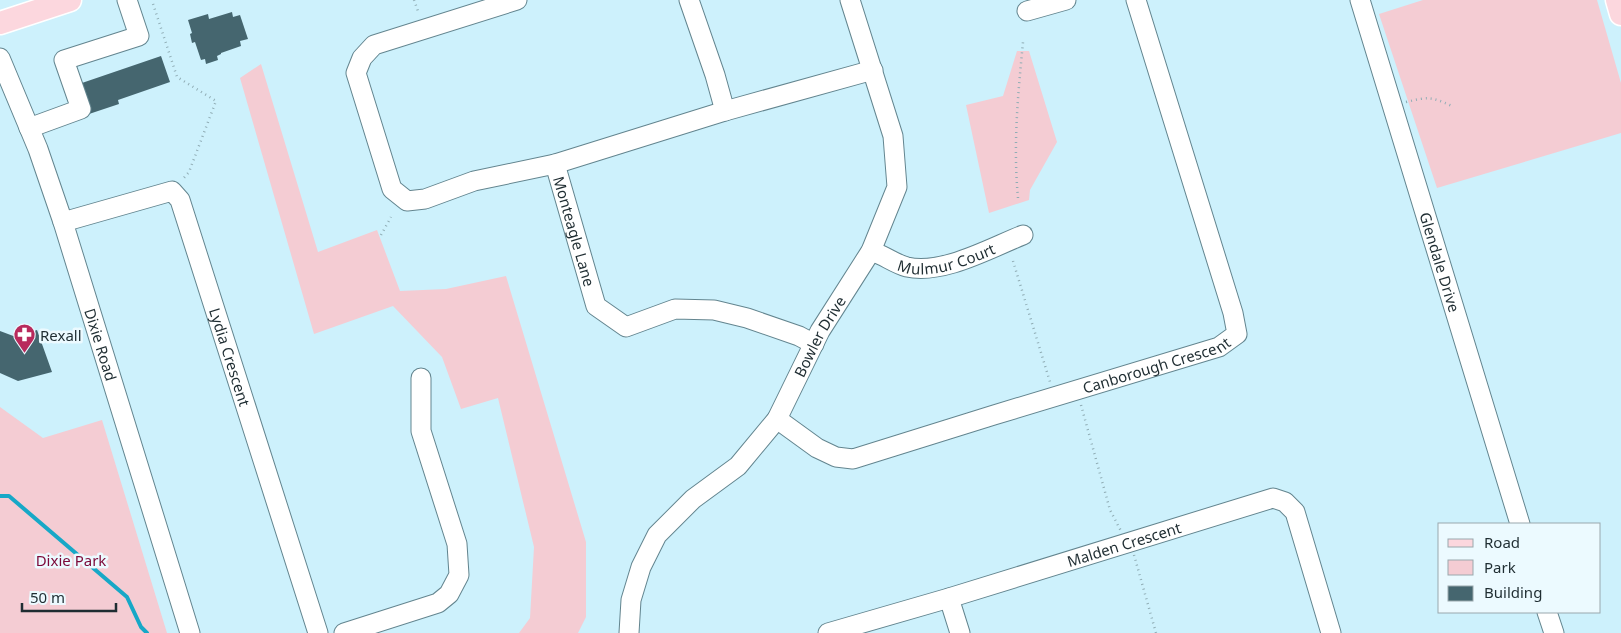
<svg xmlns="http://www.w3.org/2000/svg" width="1621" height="633" font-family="'Noto Sans',sans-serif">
	<rect width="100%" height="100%" fill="#cdf1fc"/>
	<!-- green -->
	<g fill="#f4ccd3">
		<polygon points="1423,0 1597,0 1621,83 1621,133 1437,188 1379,14"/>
		<polygon points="1017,51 1029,51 1057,142 1030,190 1029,200 989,213 966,105 1003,96"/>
		<polygon points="261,64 318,252 377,230 400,291 446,289 506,276 586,542 586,617 578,633 519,633 530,618 534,547 498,398 461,409 442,357 393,306 314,334 240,78"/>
		<polygon points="0,407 43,438 102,420 167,633 0,633"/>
	</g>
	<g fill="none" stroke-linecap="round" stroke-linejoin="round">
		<!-- stream -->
		<polyline stroke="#17a8c7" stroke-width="4" points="0,496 9,496 127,597 141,627 147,633"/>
	</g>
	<!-- building -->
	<g fill="#45666f">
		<polygon points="232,12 233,17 240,15 248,39 240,41 241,46 221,53 221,54 217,56 218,60 206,64 205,59 201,60 195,42 192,43 190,34 192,33 188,20 208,14 209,19"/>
		<polygon points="161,56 170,82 118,100 119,104 89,114 79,84"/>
		<polygon points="37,330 52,372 18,381 0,373 0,331 16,337"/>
	</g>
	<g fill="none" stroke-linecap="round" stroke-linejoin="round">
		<defs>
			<g id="minor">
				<polyline points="517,0 374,45 362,58 356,73 392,189 407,201 425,199 474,181 555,164 725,111 873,70"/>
				<polyline points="689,0 715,75 725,111"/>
				<path id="s1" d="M1360,0L1520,524"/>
				<polyline points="1027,11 1066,0"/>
				<path id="s2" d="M0,58L38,149L63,222L190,633"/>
				<polyline points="29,128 81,109 64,60 139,36 127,0"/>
				<path id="s3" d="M555,164L596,306L626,327L675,309L714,310L747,318L799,336L814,344"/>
				<path id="s4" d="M63,222L172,191L180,200L318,633"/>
				<path id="s5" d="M871,251C884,255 895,264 907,267C943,275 990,248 1023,235"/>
				<path id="s6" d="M777,419L817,448L836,457L853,459L994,415L1219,347L1237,334L1233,313L1136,0"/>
				<polyline points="949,598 960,633"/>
				<polyline points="1547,612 1554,633"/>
				<polyline points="344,633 438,603 449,594 459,575 457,544 421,431 421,378"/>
				<path id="s7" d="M629,633L631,600L641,567L657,535L693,499L738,466L777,419L820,331L871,251L897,187L893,136L850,0"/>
				<path id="s8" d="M828,633L949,598L1273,498L1285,502L1295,512L1331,633"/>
			</g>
			<g id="major">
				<polyline points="1617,0 1621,14"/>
				<polyline points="0,23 70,0"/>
			</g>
		</defs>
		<!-- minor casing -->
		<use href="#minor" stroke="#63858f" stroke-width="21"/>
		<!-- major casing -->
		<use href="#major" stroke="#fff" stroke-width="25"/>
		<!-- path -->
		<g stroke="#90adb5" stroke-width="2.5" stroke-dasharray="1 4" stroke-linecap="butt">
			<polyline points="414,0 419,14"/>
			<polyline points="153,4 177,77 216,101 189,172 182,180"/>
			<path d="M1406,102C1428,97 1430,96 1452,106"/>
			<path d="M1018,198C1013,144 1018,95 1023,42"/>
			<polyline points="381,235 391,217"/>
			<polyline points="1013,261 1050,382"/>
			<polyline points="1081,405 1110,510 1121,531"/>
			<polyline points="1134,555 1156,633"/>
		</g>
		<!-- minor -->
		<use href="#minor" stroke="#fff" stroke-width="19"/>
		<!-- major -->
		<use href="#major" stroke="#fcd7de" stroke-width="22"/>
	</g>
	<!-- icons -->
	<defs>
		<symbol id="pharmacy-pin" viewBox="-11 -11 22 30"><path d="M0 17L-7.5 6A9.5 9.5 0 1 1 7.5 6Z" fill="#b82a5c" stroke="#ecfaff"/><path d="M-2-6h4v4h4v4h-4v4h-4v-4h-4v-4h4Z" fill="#fff"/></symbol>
	</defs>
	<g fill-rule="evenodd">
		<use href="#pharmacy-pin" x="12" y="322" width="25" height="34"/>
	</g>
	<g text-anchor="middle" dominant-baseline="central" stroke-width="5" stroke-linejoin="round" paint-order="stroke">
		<!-- street labels -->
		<g font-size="15" fill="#1f2d32" stroke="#ecfaff">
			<text stroke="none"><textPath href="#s3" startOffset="70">Monteagle Lane</textPath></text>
			<text stroke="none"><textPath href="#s5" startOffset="80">Mulmur Court</textPath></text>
			<text stroke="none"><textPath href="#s1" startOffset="274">Glendale Drive</textPath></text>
			<text stroke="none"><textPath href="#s7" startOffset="364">Bowler Drive</textPath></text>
			<text stroke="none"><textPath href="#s2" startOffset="304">Dixie Road</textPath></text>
			<text stroke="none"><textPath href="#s4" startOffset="290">Lydia Crescent</textPath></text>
			<text stroke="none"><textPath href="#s6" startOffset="405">Canborough Crescent</textPath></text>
			<text stroke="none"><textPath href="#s8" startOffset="309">Malden Crescent</textPath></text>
		</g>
		<!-- poi labels -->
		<g font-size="15" fill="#1f2d32" stroke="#ecfaff" text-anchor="start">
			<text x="40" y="335">Rexall</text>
		</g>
		<!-- park labels -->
		<g font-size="15" fill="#7c0838" stroke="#ecfaff">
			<text x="71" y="560">Dixie Park</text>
		</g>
	</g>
	<!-- legend -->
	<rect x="1438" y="523" width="162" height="90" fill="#ecfaff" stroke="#9aa8ad"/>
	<rect x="1448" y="539" width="25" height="8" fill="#fcd7de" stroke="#9aa8ad"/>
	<text x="1484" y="548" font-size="15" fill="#1f2d32">Road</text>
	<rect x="1448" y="560" width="25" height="15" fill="#f4ccd3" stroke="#9aa8ad"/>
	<text x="1484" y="573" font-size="15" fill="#1f2d32">Park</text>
	<rect x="1448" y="586" width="25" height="15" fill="#45666f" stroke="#9aa8ad"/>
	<text x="1484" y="598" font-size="15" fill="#1f2d32">Building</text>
	<!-- scale -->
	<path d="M22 603v8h94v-8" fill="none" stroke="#1f2d32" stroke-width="2.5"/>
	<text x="30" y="603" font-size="15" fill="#1f2d32" stroke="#ecfaff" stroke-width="4" paint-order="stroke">50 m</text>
</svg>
